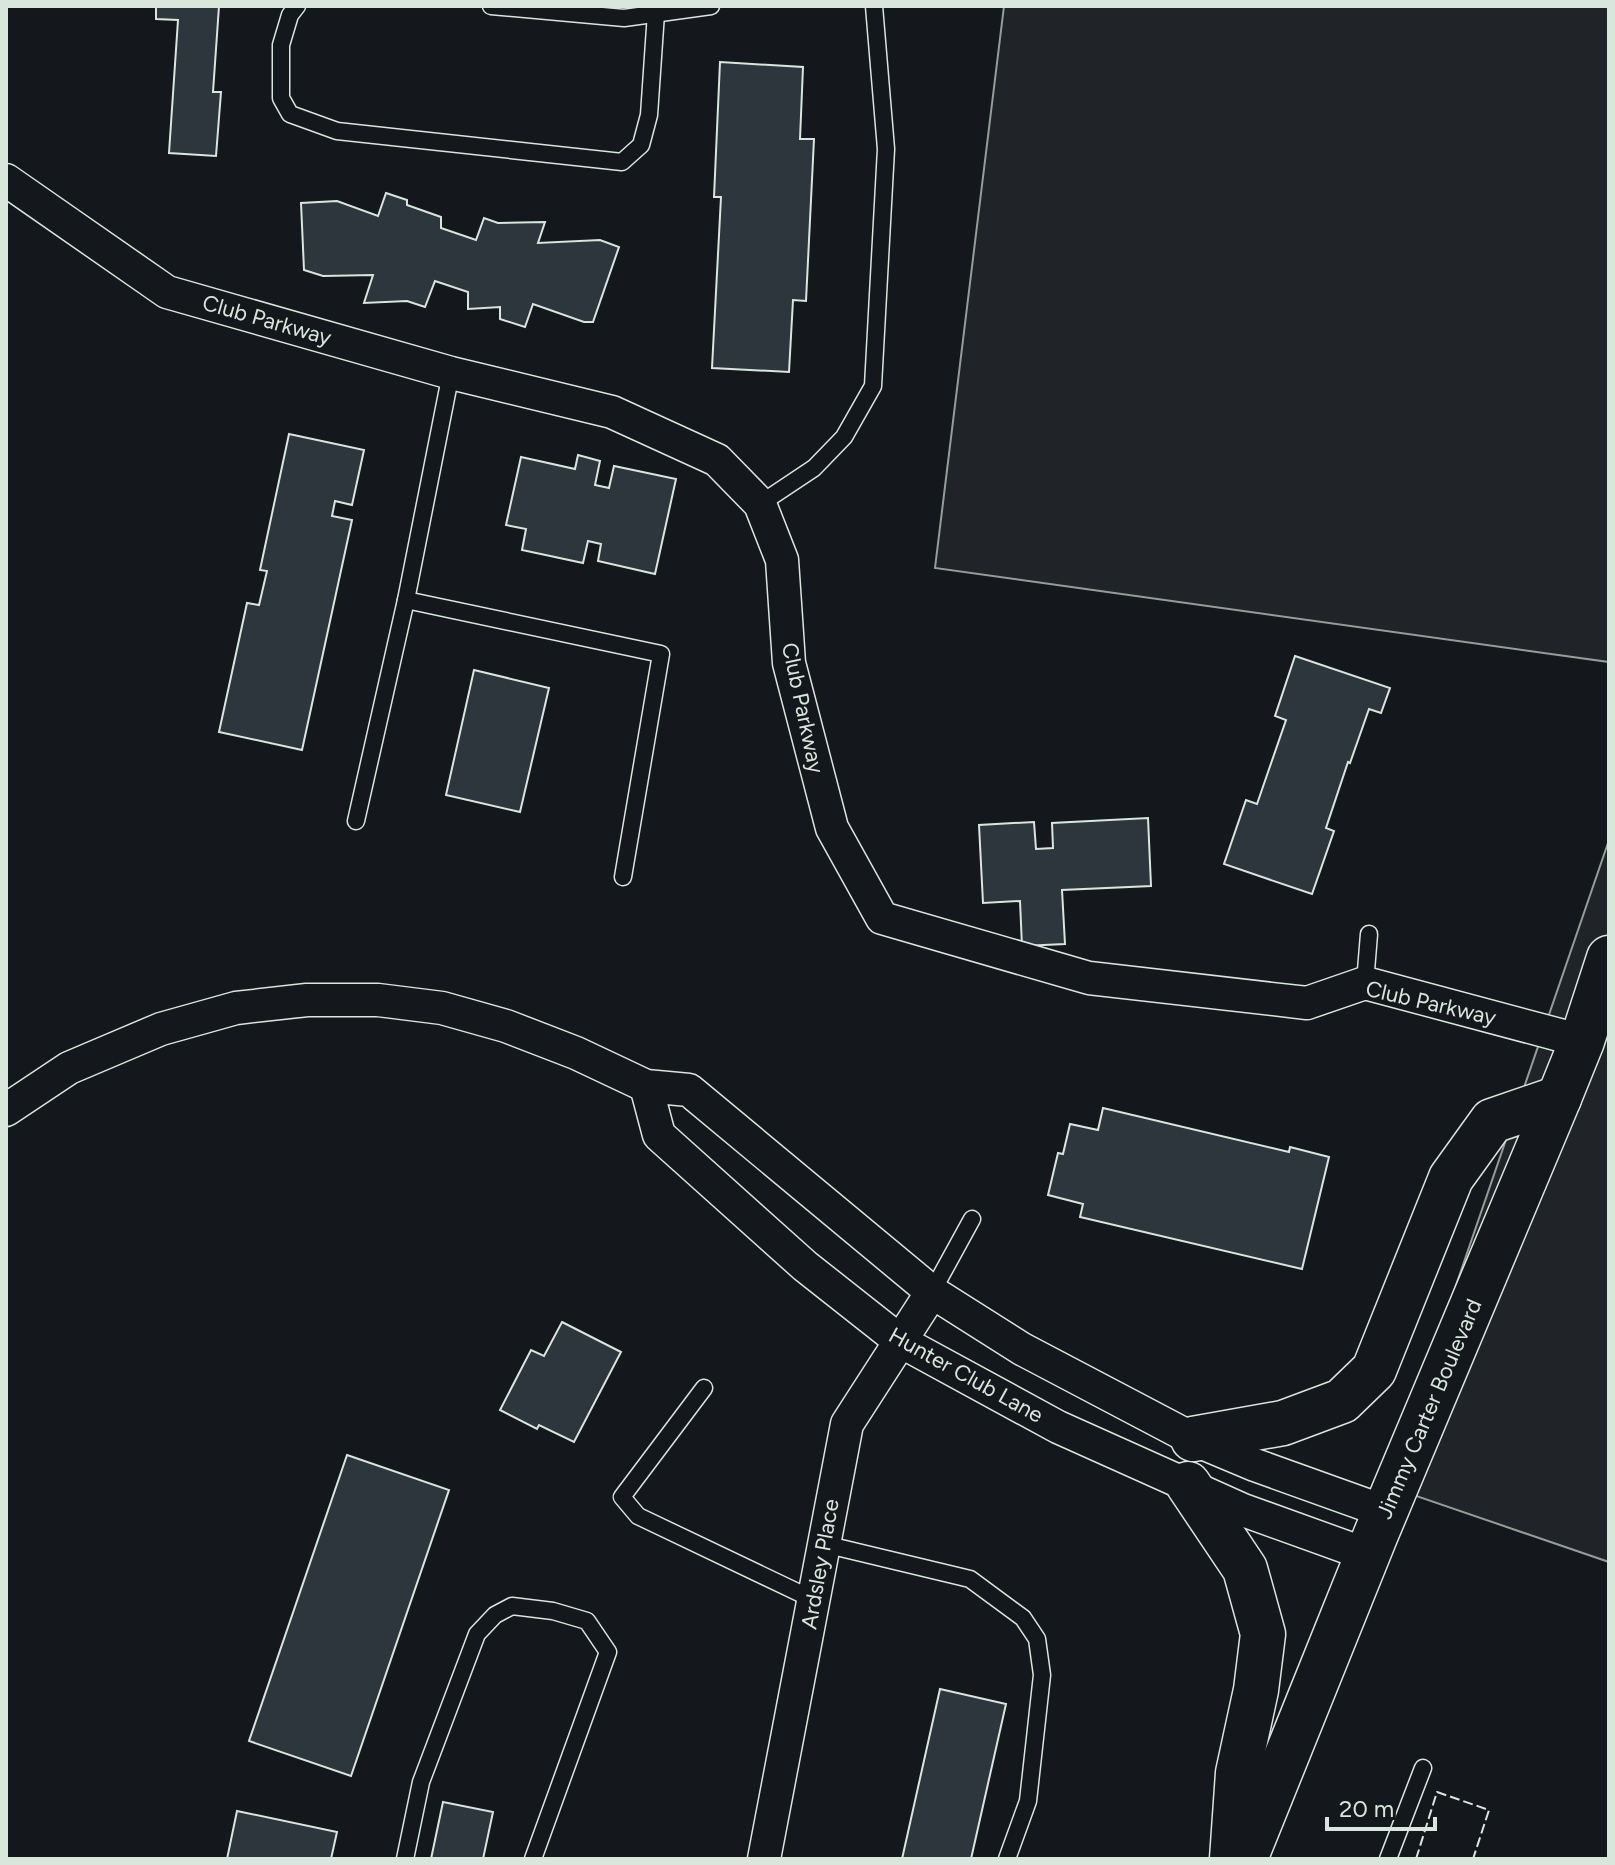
<svg xmlns="http://www.w3.org/2000/svg" width="1615" height="1865" font-family="Figtree,sans-serif">
	<rect width="100%" height="100%" fill="#14181c"/>
	<!-- green -->
	<g fill="#202428" stroke="#939e99" stroke-width="2">
		<polygon points="1004,6 1609,6 1609,662 935,568"/>
		<polygon points="1609,840 1609,1562 1387,1486"/>
	</g>
	<!-- building -->
	<g fill="#2c363c" stroke="#d8e6dc" stroke-width="2">
		<polygon points="156,6 219,6 213,92 221,92 216,156 169,153 178,20 156,19"/>
		<polygon points="720,62 803,67 800,139 814,139 806,301 793,300 789,372 712,368 721,197 714,197"/>
		<polygon points="386,193 407,200 407,205 441,217 441,228 476,240 484,218 498,223 545,222 538,243 600,240 619,247 593,322 584,322 533,304 525,327 500,319 500,307 468,309 468,292 435,281 425,307 407,301 364,303 373,275 323,276 304,270 301,203 337,201 378,216"/>
		<polygon points="289,434 364,450 352,505 335,501 332,516 352,520 302,750 219,732 247,603 259,605 267,571 260,570"/>
		<polygon points="578,455 600,461 595,485 609,488 614,466 676,479 655,574 598,561 601,544 588,541 583,563 522,550 526,529 506,525 521,457 575,469"/>
		<polygon points="1295,656 1390,688 1381,713 1369,709 1350,763 1348,762 1326,828 1334,831 1312,894 1224,864 1246,800 1257,804 1286,720 1275,716"/>
		<polygon points="474,670 549,688 520,812 446,795"/>
		<polygon points="1148,818 1151,886 1062,890 1065,944 1022,946 1020,901 983,903 979,825 1034,822 1036,849 1053,848 1052,823"/>
		<polygon points="1103,1108 1289,1152 1290,1147 1329,1157 1302,1269 1080,1217 1083,1204 1048,1195 1058,1153 1063,1154 1070,1124 1098,1130"/>
		<polygon points="562,1322 621,1352 574,1442 539,1425 537,1429 500,1410 531,1350 544,1356"/>
		<polygon points="347,1455 449,1490 351,1776 249,1741"/>
		<polygon points="940,1689 1006,1704 971,1859 902,1859"/>
		<polygon points="443,1802 493,1812 483,1859 431,1859"/>
		<polygon points="237,1811 337,1832 331,1859 227,1859"/>
	</g>
	<g fill="none" stroke-linecap="round" stroke-linejoin="round">
		<defs>
			<g id="service">
				<polyline points="297,6 290,15 281,45 281,98 290,114 337,131 622,162 641,145 649,115 656,13"/>
				<polyline points="491,6 624,18 711,6"/>
				<polyline points="760,504 814,468 844,437 873,386 886,149 874,6"/>
				<polyline points="406,600 661,654 623,877"/>
				<polyline points="356,821 406,600 451,373"/>
				<polyline points="1365,983 1369,934"/>
				<polyline points="932,1292 972,1219"/>
				<polyline points="704,1388 622,1497 638,1516 814,1600"/>
				<polyline points="824,1544 970,1579 1023,1618 1037,1639 1042,1675 1028,1801 1007,1859"/>
				<polyline points="405,1859 421,1782 477,1634 495,1615 512,1606 553,1611 587,1621 608,1652 533,1859"/>
				<polyline points="1388,1859 1423,1768"/>
			</g>
			<g id="minor">
				<polyline points="6,180 167,292 451,373 612,412 717,460 760,504 782,560 789,663 832,828 882,918 1089,978 1307,1003 1365,983 1582,1041"/>
				<polyline points="646,1086 659,1135 805,1266 900,1341 1058,1427 1243,1510 1368,1555"/>
				<polyline points="6,1110 69,1068 161,1029 236,1008 307,1000 378,1000 442,1008 506,1026 576,1053 646,1086 689,1090 932,1292 1022,1349 1193,1439 1255,1465 1386,1512"/>
				<polyline points="764,1859 847,1424 932,1292"/>
			</g>
			<g id="primary">
				<polyline points="1193,1439 1283,1423 1342,1401 1374,1370 1451,1178 1492,1121 1559,1098"/>
				<polyline points="1188,1484 1245,1569 1263,1634 1256,1690 1238,1773 1232,1859"/>
				<polyline points="1245,1859 1376,1534 1559,1098 1582,1041 1609,958"/>
			</g>
		</defs>
		<!-- service casing -->
		<use href="#service" stroke="#d8e6dc" stroke-width="19"/>
		<!-- minor casing -->
		<use href="#minor" stroke="#d8e6dc" stroke-width="35"/>
		<!-- primary casing -->
		<use href="#primary" stroke="#d8e6dc" stroke-width="47"/>
		<!-- service -->
		<use href="#service" stroke="#14181c" stroke-width="16"/>
		<!-- minor -->
		<use href="#minor" stroke="#14181c" stroke-width="32"/>
		<!-- primary -->
		<use href="#primary" stroke="#14181c" stroke-width="44"/>
		<!-- fence -->
		<polyline stroke="#d8e6dc" stroke-width="2" stroke-dasharray="10 4" stroke-linecap="butt" points="1416,1859 1437,1792 1489,1810 1473,1859"/>
	</g>
	<g text-anchor="middle" dominant-baseline="central" stroke-width="6" stroke-linejoin="round" paint-order="stroke">
		<!-- street labels -->
		<g font-size="22" fill="#d8e6dc" stroke="#14181c">
			<text transform="translate(267 320) rotate(16)">Club Parkway</text>
			<text transform="translate(803 708) rotate(78)">Club Parkway</text>
			<text transform="translate(1431 1003) rotate(13)">Club Parkway</text>
			<text transform="translate(966 1375) rotate(29)">Hunter Club Lane</text>
			<text transform="translate(1429 1409) rotate(-67)">Jimmy Carter Boulevard</text>
			<text transform="translate(820 1564) rotate(-80)">Ardsley Place</text>
		</g>
	</g>
	<!-- border -->
	<rect width="1615" height="1865" fill="none" stroke="#d8e6dc" stroke-width="16"/>
	<!-- scale -->
	<path d="M1327 1817v12h108v-12" fill="none" stroke="#d8e6dc" stroke-width="4"/>
	<text x="1339" y="1817" font-size="24" fill="#d8e6dc" stroke="#14181c" stroke-width="6" paint-order="stroke">20 m</text>
</svg>
